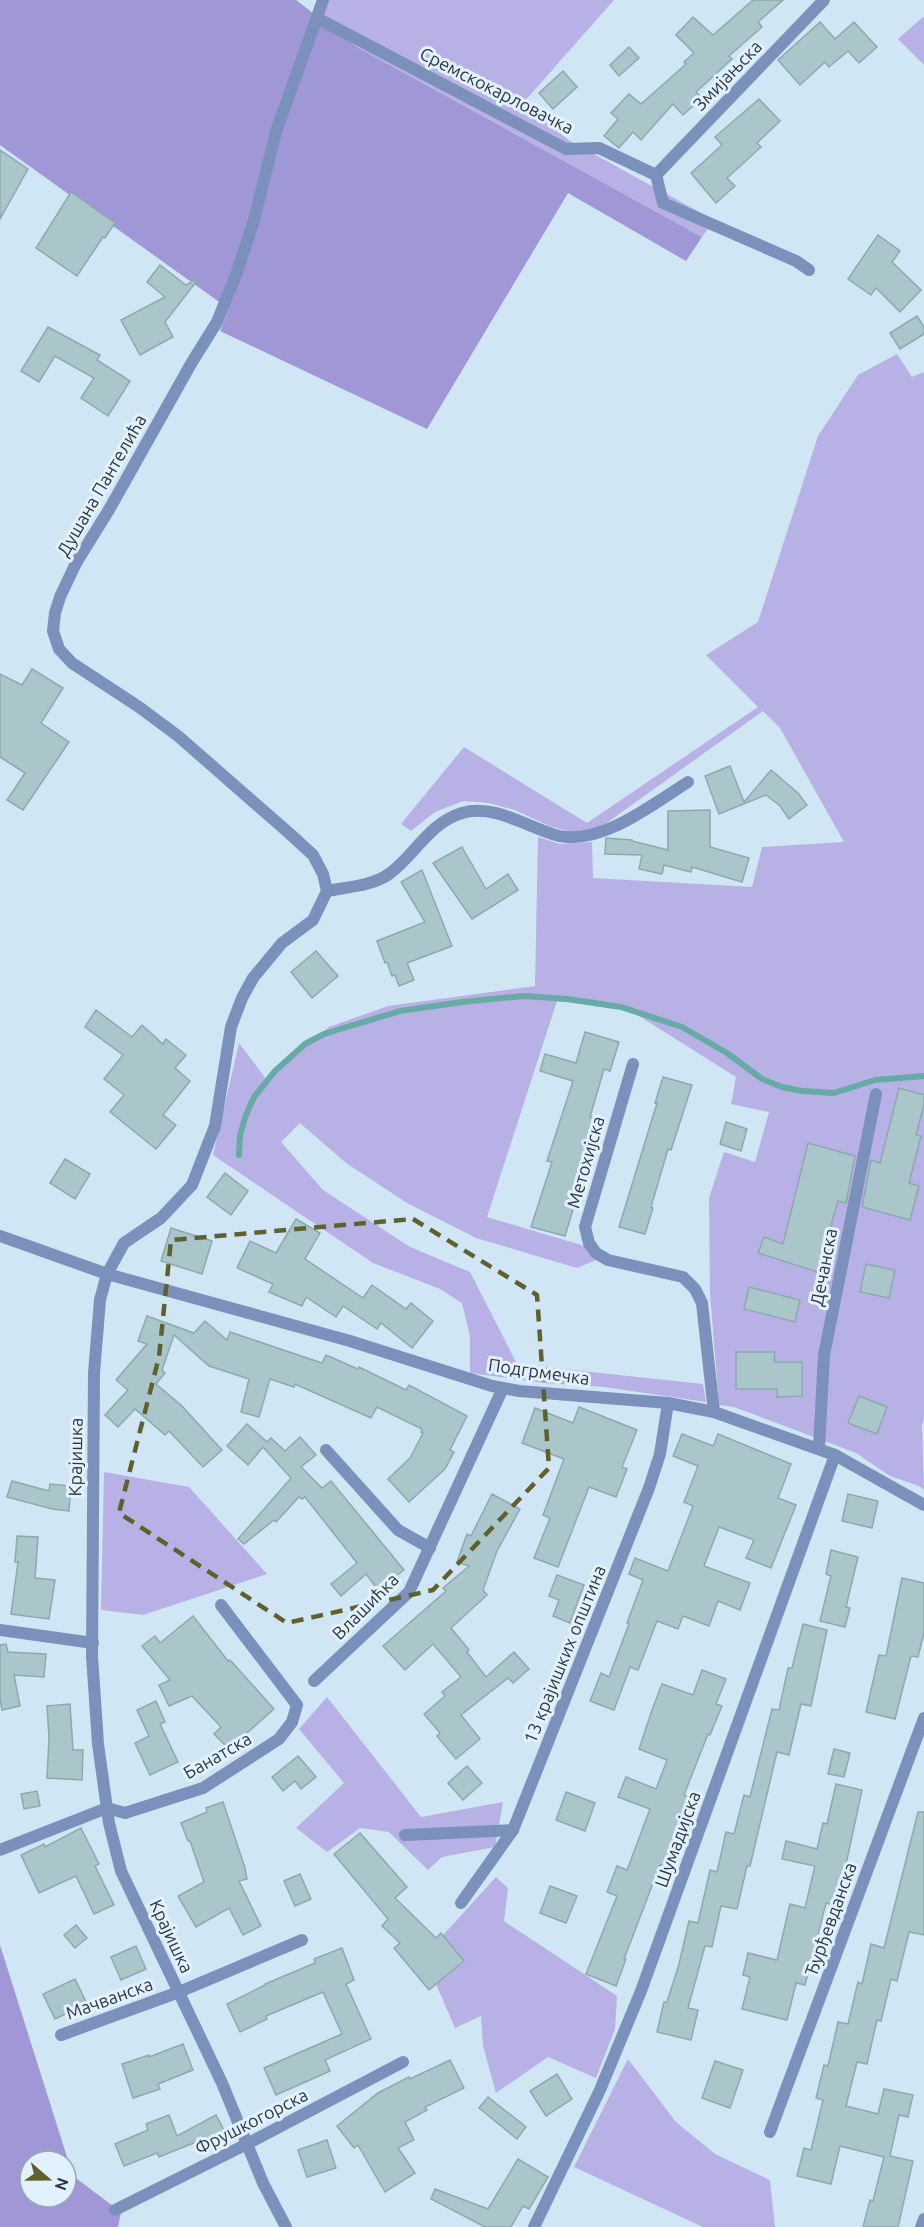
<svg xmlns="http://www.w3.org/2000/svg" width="924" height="2227" font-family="Ubuntu,sans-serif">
	<rect width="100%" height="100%" fill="#d1e6f4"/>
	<!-- green -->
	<g fill="#b7b1e6">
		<polygon points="327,0 614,0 523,103 570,141 714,220 702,237 357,47 322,20"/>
		<polygon points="923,17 924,18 924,65 898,39"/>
		<polygon points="897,354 912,377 924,372 924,1418 922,1425 924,1490 919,1486 890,1476 856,1453 734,1407 719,1405 710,1293 709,1198 724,1152 755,1162 769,1112 731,1104 736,1077 628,1009 557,1001 487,1217 588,1247 596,1260 577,1268 476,1238 407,1203 346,1163 300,1123 281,1142 323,1190 410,1247 470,1272 517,1364 703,1384 706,1402 604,1387 545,1383 470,1373 470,1336 462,1303 440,1289 373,1263 213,1155 239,1043 266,1079 329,1027 388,1006 535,986 538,837 560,844 592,842 593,878 752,887 762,847 844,842 780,728 763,711 594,832 571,832 549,826 515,810 489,803 463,801 435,812 411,831 401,824 464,747 587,823 758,707 706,655 758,622 818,436 858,375"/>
		<polygon points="104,1472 189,1487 267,1574 143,1615 101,1610"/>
		<polygon points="327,1697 421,1817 503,1802 495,1847 442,1857 428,1870 389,1832 360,1828 327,1852 296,1828 344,1783 299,1729"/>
		<polygon points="496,1877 508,1888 504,1921 617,1996 615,2029 596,2078 548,2057 496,2093 483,2046 481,2016 455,2028 424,1956"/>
		<polygon points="628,2059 676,2122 715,2154 770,2180 775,2227 703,2227 574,2167"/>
	</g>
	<!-- forest -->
	<g fill="#9f97d6" fill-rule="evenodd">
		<polygon points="0,0 296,0 357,47 702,237 686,261 568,193 427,429 220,331 229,309 0,145"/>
		<path d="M0,1945L73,2176L121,2212L118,2227H0ZM30,2161H66V2197H30Z"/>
	</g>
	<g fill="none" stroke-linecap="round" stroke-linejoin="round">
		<!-- stream -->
		<polyline stroke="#67aba6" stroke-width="6" points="239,1155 240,1135 246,1115 254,1097 275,1071 305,1044 324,1034 400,1011 462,1002 524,996 567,999 621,1007 682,1027 727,1053 762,1079 782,1087 802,1091 834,1093 875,1080 924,1076"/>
	</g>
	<!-- building -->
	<g fill="#abc6cb" stroke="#8ea9ae" stroke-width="1.5">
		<polygon points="753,0 783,0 758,22 762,27 729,56 732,59 696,92 702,98 683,115 673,104 641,140 633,132 619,148 604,136 618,119 611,113 629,94 641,104 686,64 684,62 694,53 676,35 693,17 713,35"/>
		<polygon points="820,22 835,39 854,22 877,47 859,63 848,51 829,67 825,62 800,85 778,60"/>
		<polygon points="629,47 639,58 619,76 610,65"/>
		<polygon points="563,71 577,87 553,109 539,93"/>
		<polygon points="759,99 780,121 757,143 761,147 727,178 735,186 716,203 691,173 722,145 715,137"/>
		<polygon points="0,150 28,169 0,219"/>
		<polygon points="71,192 115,223 105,238 103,237 77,276 36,248"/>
		<polygon points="878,235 900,251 892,262 921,290 900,312 876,288 871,295 848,279"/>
		<polygon points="160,265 186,285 199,278 165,322 173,337 140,355 121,320 165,297 147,282"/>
		<polygon points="917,316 924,327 924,334 900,349 890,333"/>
		<polygon points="48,327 100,355 97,360 130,381 108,416 81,398 94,378 55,356 39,382 21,371"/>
		<polygon points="32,669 63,688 41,723 69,742 23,810 7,800 25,773 0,757 0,674 22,685"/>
		<polygon points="730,766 744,802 771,770 798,793 807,805 789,819 780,806 766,795 719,814 705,776"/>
		<polygon points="710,810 710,847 749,858 742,882 692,867 691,872 664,865 662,874 639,869 642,855 605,854 606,838 632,840 632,841 668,850 668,811"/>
		<polygon points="462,847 486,889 508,874 518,890 472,919 433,863"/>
		<polygon points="422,870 452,946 407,963 414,980 399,986 395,975 392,976 387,962 385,963 377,941 425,922 401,882"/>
		<polygon points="316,951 338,976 312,998 291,972"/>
		<polygon points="96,1010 132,1037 142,1025 163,1044 166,1039 186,1055 175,1068 190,1081 163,1115 176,1125 156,1149 110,1112 124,1095 104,1079 123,1055 85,1027"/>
		<polygon points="585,1032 619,1042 610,1071 604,1069 590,1117 594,1118 581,1161 587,1163 565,1236 531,1227 552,1162 547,1161 573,1081 540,1071 545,1054 576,1063"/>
		<polygon points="663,1077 692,1085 671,1150 668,1149 651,1207 653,1208 645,1234 619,1227 657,1103 655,1103"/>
		<polygon points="899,1088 924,1095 924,1105 916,1135 921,1136 909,1183 919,1186 910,1220 862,1207 871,1160 880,1163"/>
		<polygon points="726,1122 747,1129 741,1151 720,1144"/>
		<polygon points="808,1143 855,1156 846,1203 838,1201 818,1272 758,1253 764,1237 783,1244"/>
		<polygon points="65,1159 90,1174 75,1199 50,1183"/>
		<polygon points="225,1173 248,1191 231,1215 207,1197"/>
		<polygon points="296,1219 320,1233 305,1259 363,1298 372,1285 406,1309 411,1303 433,1321 412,1348 381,1323 377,1329 343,1306 336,1317 306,1297 302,1306 269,1292 273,1284 237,1268 250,1241 276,1253"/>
		<polygon points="171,1228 212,1241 202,1274 161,1261"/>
		<polygon points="866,1264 895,1270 889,1298 860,1292"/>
		<polygon points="749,1287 800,1300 795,1322 744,1309"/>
		<polygon points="147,1316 194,1333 205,1321 227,1340 230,1332 322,1363 326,1355 358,1369 359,1367 406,1390 409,1385 467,1416 450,1450 454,1452 445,1469 409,1502 388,1479 410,1458 423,1433 421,1432 422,1429 377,1407 371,1418 295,1384 294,1387 270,1379 259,1417 241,1412 249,1379 209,1366 174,1335 162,1370 165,1373 156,1384 182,1406 222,1450 203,1467 169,1431 165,1435 135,1409 118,1427 105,1415 128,1390 116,1380 147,1344 138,1341"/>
		<polygon points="736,1352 775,1352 774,1362 802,1362 802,1396 777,1397 777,1389 736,1389"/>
		<polygon points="859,1396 887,1407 877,1434 848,1423"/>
		<polygon points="579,1407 637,1430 622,1467 627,1469 616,1497 589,1487 558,1567 534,1558 550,1518 543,1515 564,1459 522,1443 535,1408 573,1423"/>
		<polygon points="247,1424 267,1442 271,1438 285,1451 300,1437 316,1455 301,1467 322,1488 331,1481 404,1570 378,1590 366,1574 341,1596 331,1584 357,1563 305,1497 302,1499 299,1497 276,1522 274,1520 244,1544 238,1539 291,1478 263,1447 248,1465 227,1446"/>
		<polygon points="682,1434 713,1446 718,1434 791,1464 778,1498 796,1505 771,1568 746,1558 754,1540 719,1527 704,1566 750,1583 740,1610 718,1601 709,1626 683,1616 678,1629 657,1621 638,1670 630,1667 614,1710 590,1701 601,1673 609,1677 629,1624 627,1623 643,1580 629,1574 635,1558 668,1571 693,1506 684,1502 698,1466 673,1456"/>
		<polygon points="12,1481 49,1491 50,1484 71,1486 69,1511 52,1509 7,1497"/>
		<polygon points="492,1494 520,1509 497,1551 483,1590 487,1595 451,1628 469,1650 467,1652 486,1677 514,1652 529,1669 513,1683 508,1678 461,1715 480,1739 456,1759 437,1736 440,1733 424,1714 445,1696 442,1692 461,1677 433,1644 405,1670 383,1646 446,1591 443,1588 469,1566 457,1562 467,1534 471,1536"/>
		<polygon points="848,1494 878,1501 872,1528 842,1521"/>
		<polygon points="17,1536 38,1537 35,1578 55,1580 49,1619 11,1614 18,1562 15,1562"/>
		<polygon points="831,1550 858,1557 846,1607 850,1608 845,1627 820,1621 831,1576 826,1574"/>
		<polygon points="557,1575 584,1585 570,1623 553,1616 559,1600 549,1596"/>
		<polygon points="902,1578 924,1583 924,1633 918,1657 911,1656 895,1719 866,1712 879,1655 886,1656"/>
		<polygon points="193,1616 228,1661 230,1660 274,1709 229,1749 214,1734 221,1727 192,1696 169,1706 159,1685 170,1680 142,1646 155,1636 160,1643"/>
		<polygon points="803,1624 827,1630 811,1706 801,1704 789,1755 777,1752 750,1866 747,1866 737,1909 721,1906 712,1947 705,1946 688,2008 698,2010 691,2040 657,2032 664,2002 667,2002 679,1964 689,1921 698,1923 710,1870 717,1872 726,1832 734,1834 744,1795 750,1797 772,1709 779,1710 788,1668 792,1668"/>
		<polygon points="6,1644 8,1652 46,1654 44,1677 14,1675 20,1706 2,1710 0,1700 0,1645"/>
		<polygon points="702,1670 726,1679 716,1704 722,1706 710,1735 708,1734 684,1795 691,1798 677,1834 679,1835 667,1867 660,1865 624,1959 626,1959 616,1986 586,1974 617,1896 607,1892 617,1866 627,1870 650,1809 618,1797 626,1777 656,1789 667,1760 639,1749 652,1710 662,1684 693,1695"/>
		<polygon points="156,1701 165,1722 160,1724 178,1762 150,1775 135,1743 149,1736 137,1710"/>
		<polygon points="70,1704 73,1750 83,1750 82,1780 47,1778 49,1737 47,1706"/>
		<polygon points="834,1749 850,1753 844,1777 828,1774"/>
		<polygon points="298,1756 316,1777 301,1789 295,1781 283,1791 272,1777"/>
		<polygon points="467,1766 482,1783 463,1800 448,1783"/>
		<polygon points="836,1784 862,1790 837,1906 826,1903 805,1985 796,1983 787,2020 742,2009 750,1977 743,1975 748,1953 777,1960 790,1904 805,1908 815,1866 782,1859 786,1841 817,1849 823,1823 827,1824"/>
		<polygon points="37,1791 40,1806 24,1809 21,1794"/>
		<polygon points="566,1792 595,1803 585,1831 556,1820"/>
		<polygon points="223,1802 245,1868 247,1879 239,1881 261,1926 243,1935 229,1908 196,1927 178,1896 204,1882 190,1841 188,1841 181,1823 207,1812 206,1808"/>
		<polygon points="918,1812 924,1812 924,1935 909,1932 897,1981 891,1979 881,2021 877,2020 867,2064 857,2062 846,2106 878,2114 884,2089 913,2095 908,2117 899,2115 890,2156 913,2161 898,2227 863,2227 870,2200 873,2201 884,2157 840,2146 831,2184 797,2176 804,2148 811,2150 823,2100 816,2098 824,2065 828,2066 838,2022 848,2024 858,1982 862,1984 871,1944 884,1948"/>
		<polygon points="81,1828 99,1864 95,1866 114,1905 94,1914 76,1876 39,1893 21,1855 44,1844 45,1847"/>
		<polygon points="360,1833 407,1887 395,1898 436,1938 441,1933 464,1961 429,1990 394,1948 400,1943 382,1926 388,1919 334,1854"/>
		<polygon points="300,1874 311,1899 295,1906 284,1881"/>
		<polygon points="550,1886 577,1896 566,1923 540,1913"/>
		<polygon points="76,1925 87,1938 75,1948 64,1935"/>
		<polygon points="136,1946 146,1969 121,1980 111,1957"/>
		<polygon points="342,1948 354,1980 346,1984 371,2039 325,2060 330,2071 276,2095 264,2068 342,2034 323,1992 266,2016 267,2019 240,2032 227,2004 265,1985 265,1984 315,1963 314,1959"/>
		<polygon points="75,1979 87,2004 55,2019 43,1994"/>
		<polygon points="183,2044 193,2070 158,2084 160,2089 133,2098 122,2064 149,2055 149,2057"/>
		<polygon points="450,2060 464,2088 425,2107 427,2110 405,2122 414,2140 398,2148 415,2173 385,2192 358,2145 354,2148 337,2126 378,2093 409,2077 410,2079"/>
		<polygon points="715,2061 743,2070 730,2108 702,2098"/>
		<polygon points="557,2074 572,2099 546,2116 530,2091"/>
		<polygon points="488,2097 526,2127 517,2139 479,2108"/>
		<polygon points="169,2115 177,2136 216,2115 225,2132 203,2144 201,2140 159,2157 157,2153 124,2166 115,2144 148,2130 146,2124"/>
		<polygon points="327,2140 336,2168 307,2177 298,2150"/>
		<polygon points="518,2159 548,2177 529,2209 523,2206 511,2227 485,2227 431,2199 435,2189 488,2209"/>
	</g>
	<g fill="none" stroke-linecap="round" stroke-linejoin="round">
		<!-- minor -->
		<g stroke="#7b90bb" stroke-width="12">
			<polyline points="317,18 566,149 599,148 656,175 663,203 796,261 809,270"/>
			<polyline points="656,175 824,0"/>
			<path d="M327,891C347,887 372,886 389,874C415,855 429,823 462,813C495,803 530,829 559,836C602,845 653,804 688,782"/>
			<polyline points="633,1064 585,1227 589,1243 596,1253 608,1260 683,1277 695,1289 702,1303 714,1412"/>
			<polyline points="0,1236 107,1274 124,1243 161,1218 192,1185 215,1126 231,1027 242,998 253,978 282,943 313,920 327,891 323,874 313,855 289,833 178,736 139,707 72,663 59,649 53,631 55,613 60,597 76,563 110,508 192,362 217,322 236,275 254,220 276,132 323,0"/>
			<polyline points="819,1448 824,1355 876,1094"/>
			<polyline points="326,1450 398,1530 430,1548"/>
			<polyline points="0,1630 93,1643"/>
			<polyline points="314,1681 409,1592 503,1388"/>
			<polyline points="405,1835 513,1830"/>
			<polyline points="0,1850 107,1808 125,1813 203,1788 279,1739 292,1722 297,1705 221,1605"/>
			<polyline points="461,1903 513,1830 649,1488 660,1454 668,1403"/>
			<polyline points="61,2035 179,1992 302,1940"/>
			<polyline points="770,2132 924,1718"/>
			<polyline points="115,2210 247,2144 403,2062"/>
			<polyline points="286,2227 263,2183 222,2083 121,1871 109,1823 98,1744 92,1656 94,1373 100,1300 107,1274 350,1341 492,1386 519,1391 668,1403 714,1412 835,1455 924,1505"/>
			<polyline points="534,2227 600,2090 641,1991 835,1455"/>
			<polyline points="921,2227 924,2219"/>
		</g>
	</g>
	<!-- marked area -->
	<path fill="none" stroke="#60602d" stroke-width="4.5" stroke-dasharray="12 8" stroke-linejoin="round" d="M413,1219L537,1295L549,1468L433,1590L287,1623L119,1513L159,1357L171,1240Z"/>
	<g text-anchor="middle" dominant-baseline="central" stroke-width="6" stroke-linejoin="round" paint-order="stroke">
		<!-- street labels -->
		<g font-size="18" fill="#2f373d" stroke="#e1f2fe">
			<text transform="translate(727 75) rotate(-46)">Змијањска</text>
			<text transform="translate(497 90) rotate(27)">Сремскокарловачка</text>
			<text transform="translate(101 485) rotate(-60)">Душана Пантелића</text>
			<text transform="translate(585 1162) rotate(-74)">Метохијска</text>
			<text transform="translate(823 1267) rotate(-79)">Дечанска</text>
			<text transform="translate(539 1371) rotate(8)">Подгрмечка</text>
			<text transform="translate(75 1457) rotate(-89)">Крајишка</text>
			<text transform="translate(365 1606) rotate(-45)">Влашићка</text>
			<text transform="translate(564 1654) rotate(-68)">13 крајишких општина</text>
			<text transform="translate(217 1755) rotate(-30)">Банатска</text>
			<text transform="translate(677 1839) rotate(-70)">Шумадијска</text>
			<text transform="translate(830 1919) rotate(-70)">Ђурђевданска</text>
			<text transform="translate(172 1936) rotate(65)">Крајишка</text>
			<text transform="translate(109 1998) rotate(-20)">Мачванска</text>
			<text transform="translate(251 2121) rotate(-27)">Фрушкогорска</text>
		</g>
	</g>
	<!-- north arrow -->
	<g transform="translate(48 2179) rotate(110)"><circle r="28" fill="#e1f2fe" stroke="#9aa7b1" stroke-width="1.5"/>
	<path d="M0-4.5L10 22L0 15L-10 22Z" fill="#60602d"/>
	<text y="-9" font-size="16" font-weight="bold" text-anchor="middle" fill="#2f373d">N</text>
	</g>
</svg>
